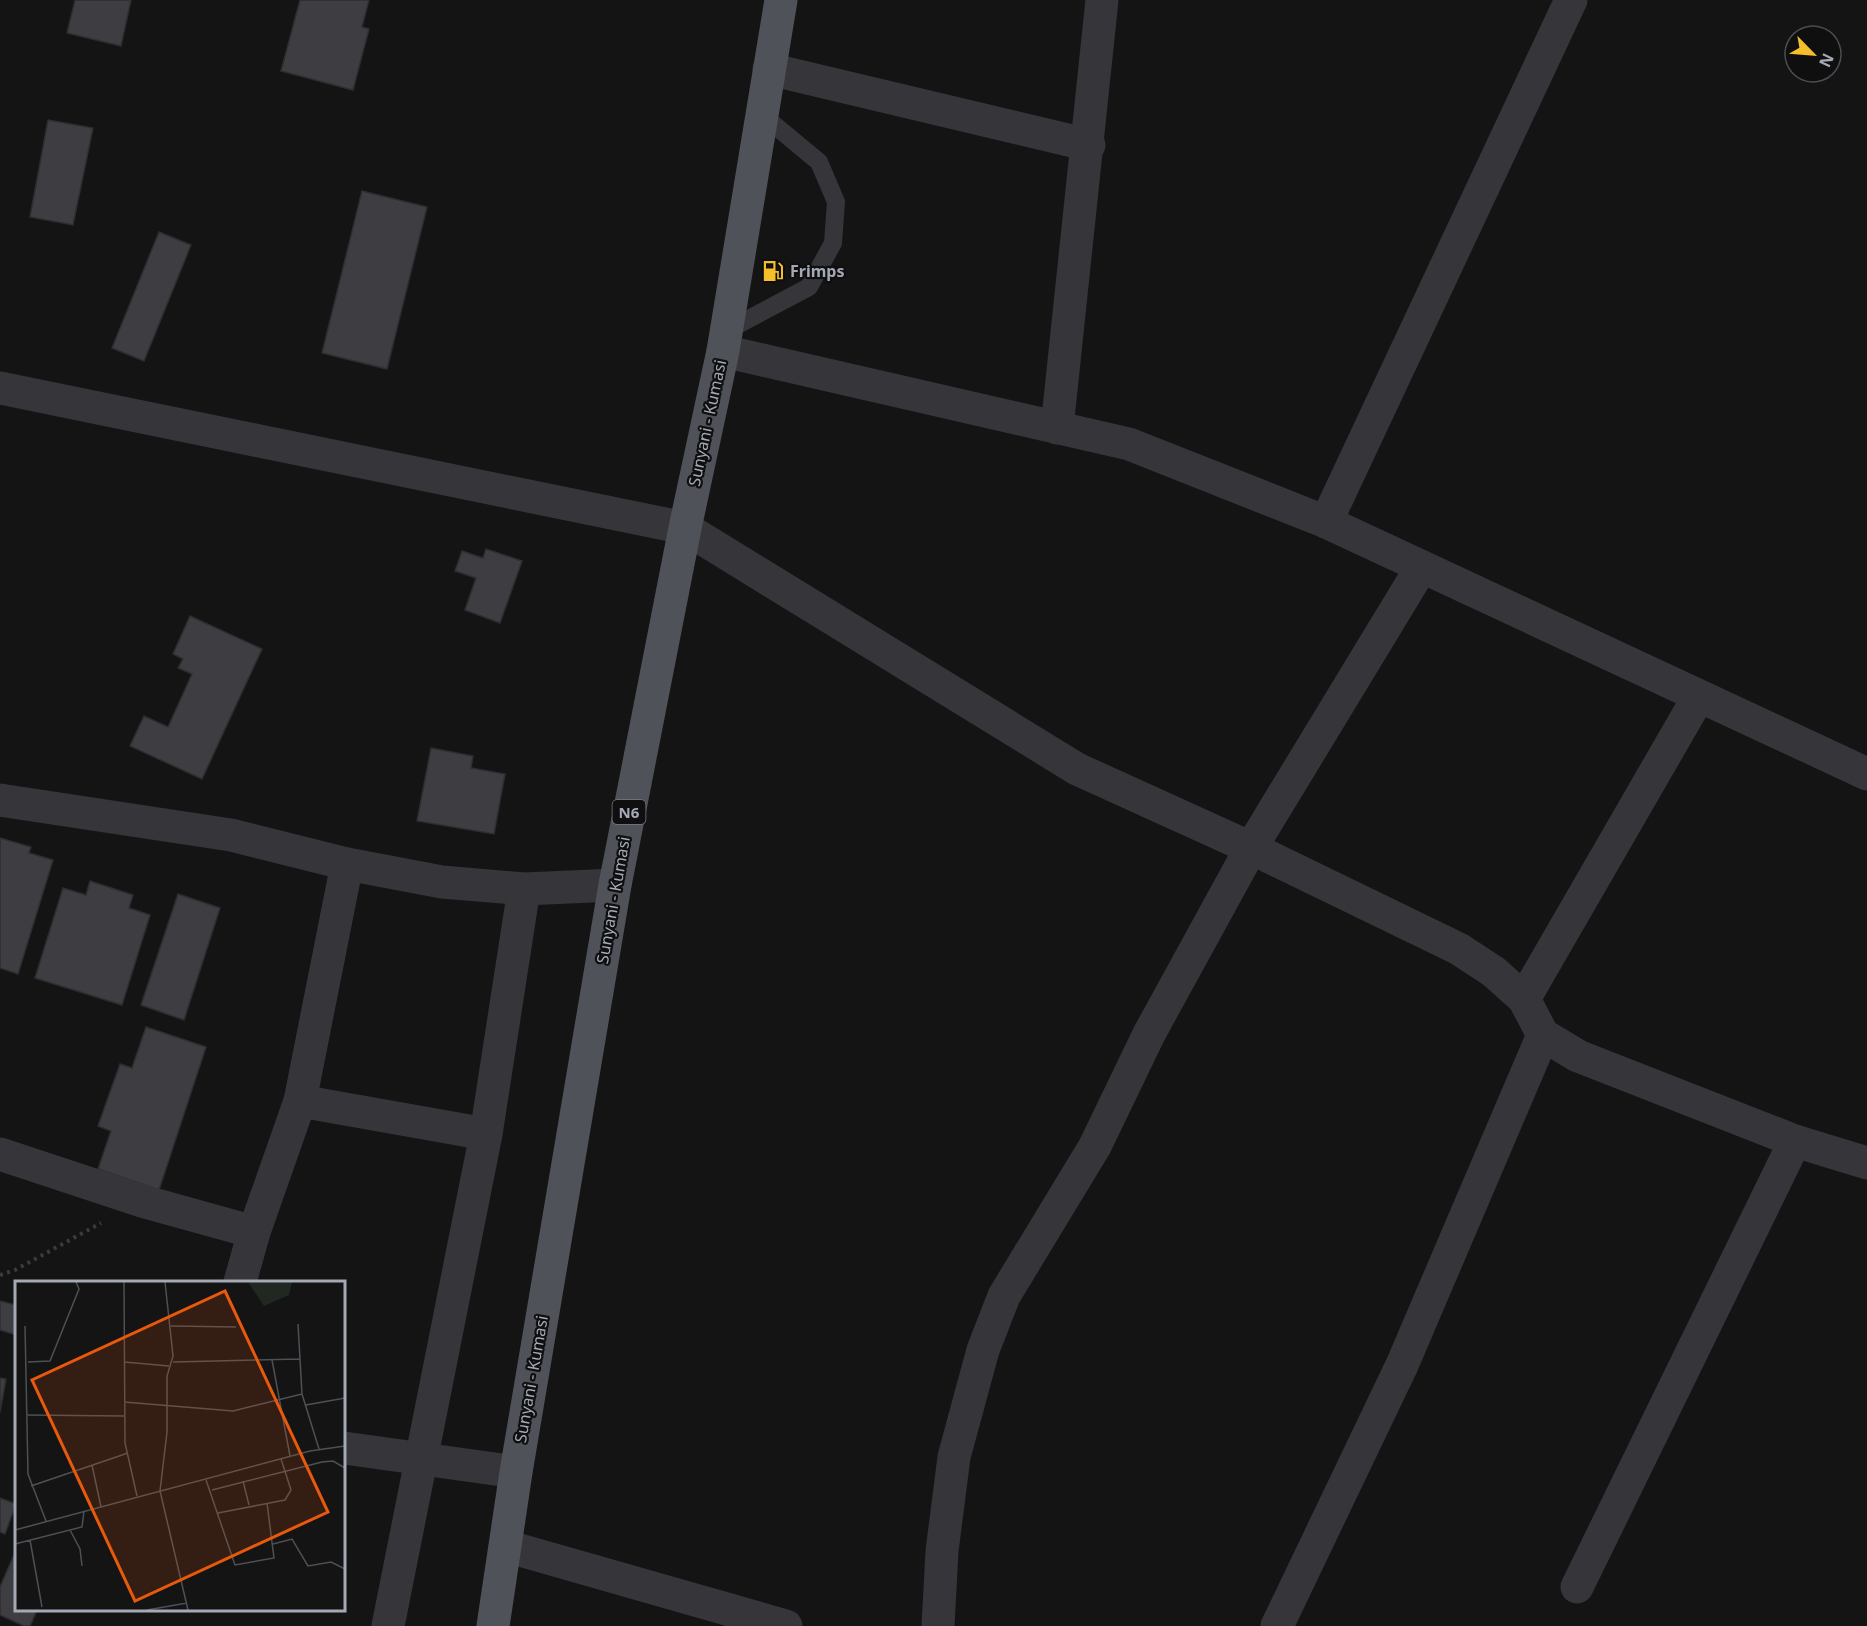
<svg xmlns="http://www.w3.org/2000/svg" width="1867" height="1626" font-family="'Noto Sans',sans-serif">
	<rect width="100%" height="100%" fill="#141415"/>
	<!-- building -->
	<g fill="#3e3e42" stroke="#2e2e31" stroke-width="1.5">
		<polygon points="75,0 131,0 121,46 67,33"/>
		<polygon points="300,0 369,0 362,27 369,29 353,90 281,71"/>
		<polygon points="48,120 93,128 73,225 30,217"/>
		<polygon points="362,191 427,207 387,369 322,353"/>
		<polygon points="159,232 191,245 144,361 112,348"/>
		<polygon points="486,549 522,561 500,623 465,610 476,578 455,571 462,551 483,558"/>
		<polygon points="190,616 262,649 202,779 130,746 144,716 168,727 192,674 178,668 183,659 173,654"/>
		<polygon points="431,748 473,756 471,768 505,774 494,834 417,821"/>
		<polygon points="0,838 31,847 29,853 53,860 18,974 0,968"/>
		<polygon points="90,881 133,895 129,908 150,915 122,1005 35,978 63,888 86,895"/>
		<polygon points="178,894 220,908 184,1020 141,1005"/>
		<polygon points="146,1027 206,1047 159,1190 98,1169 111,1131 98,1126 120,1064 132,1068"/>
		<polygon points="0,1301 16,1305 16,1335 0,1330"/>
		<polygon points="0,1378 6,1379 0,1412"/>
		<polygon points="0,1498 16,1504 5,1534 0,1532"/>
		<polygon points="16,1550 16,1610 37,1610 30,1626 24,1626 0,1615 0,1587"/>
	</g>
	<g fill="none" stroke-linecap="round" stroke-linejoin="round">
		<!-- path -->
		<polyline stroke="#3a3c41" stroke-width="4" stroke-dasharray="3 4.5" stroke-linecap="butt" points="0,1275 15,1270 101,1223"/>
		<!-- service -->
		<polyline stroke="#35353a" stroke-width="18" points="726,331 809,287 833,243 836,202 819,162 761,114"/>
		<!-- minor -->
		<g stroke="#35353a" stroke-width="33">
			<polyline points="769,69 1089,145"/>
			<polyline points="723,351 1129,444 1326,522 1867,774"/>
			<polyline points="0,388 685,528 1077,769 1251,848 1459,949 1494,972 1524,999 1543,1035 1578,1056 1795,1141 1867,1163"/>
			<polyline points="1057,428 1102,0"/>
			<polyline points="1326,522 1571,0"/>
			<polyline points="0,800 231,835 347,864 442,882 524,889 615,885"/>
			<polyline points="1524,999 1699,696"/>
			<polyline points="300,1101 486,1134"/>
			<polyline points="0,1154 142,1201 254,1232"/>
			<polyline points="240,1282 254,1232 300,1101 347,864"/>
			<polyline points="344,1448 516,1472"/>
			<polyline points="506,1546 786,1626"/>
			<polyline points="1577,1587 1795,1141"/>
			<polyline points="388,1626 486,1134 524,889"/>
			<polyline points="938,1626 942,1551 954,1457 983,1350 1004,1296 1095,1146 1149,1034 1251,848 1421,568"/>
			<polyline points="1277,1626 1402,1365 1543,1035"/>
		</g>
		<!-- primary -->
		<polyline stroke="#505259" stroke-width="33" points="493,1626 516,1472 615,885 685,528 723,351 781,0"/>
	</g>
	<!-- icons -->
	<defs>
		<symbol id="fuel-bare" viewBox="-9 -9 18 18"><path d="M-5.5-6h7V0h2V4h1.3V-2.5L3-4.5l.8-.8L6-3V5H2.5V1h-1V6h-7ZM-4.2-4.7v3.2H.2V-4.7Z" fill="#f5bf2c" stroke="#0f0f10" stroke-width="2.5" paint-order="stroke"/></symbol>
	</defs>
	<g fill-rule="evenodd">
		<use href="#fuel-bare" x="758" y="256" width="30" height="30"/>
	</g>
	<g text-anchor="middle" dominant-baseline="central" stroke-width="4.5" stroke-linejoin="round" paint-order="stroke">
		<!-- shield labels -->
		<rect fill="#0f0f10" stroke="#787b84" stroke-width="1.5" x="612.5" y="800" width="33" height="24" rx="4.5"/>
		<g font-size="15" font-weight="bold" fill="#a5a9b6">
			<text x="629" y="812">N6</text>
		</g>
		<!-- poi labels -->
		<g font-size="16" font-weight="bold" fill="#a5a9b6" stroke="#0f0f10" text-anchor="start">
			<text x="790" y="271">Frimps</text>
		</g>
		<!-- street labels -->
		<g font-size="16" fill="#a5a9b6" stroke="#0f0f10">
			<text transform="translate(707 423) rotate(-78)">Sunyani - Kumasi</text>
			<text transform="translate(613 900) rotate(-80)">Sunyani - Kumasi</text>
			<text transform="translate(531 1379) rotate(-80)">Sunyani - Kumasi</text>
		</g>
	</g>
	<!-- overview -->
	<g transform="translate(15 1281)">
		<rect width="330" height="330" fill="#141415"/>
		<path d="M233,1H277L274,14L249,25Z" fill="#202821"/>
		<path fill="none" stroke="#4e5055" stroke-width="1.5" d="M109,1L110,162L122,215M150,1L158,75L152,95V151L145,210L173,329M283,43L287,113L304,168M10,45L13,193L31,240M156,45L221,46M257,79L275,175M13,81L35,80L64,8L61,1M109,81L154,85M158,81L285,78M109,121L218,130L287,113M291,124L330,117M11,134L109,135M77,184L86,226M191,199L220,284L259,277L252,222M228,200L234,224M16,205L113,172M197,209L307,181L318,180L330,187M203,232L270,219L276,209L266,178M0,249L295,170L330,165M55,249L65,268L67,285M15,259L27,326M0,263L67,246L69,230M258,263L277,258L293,285L316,281L330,288M132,329L172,322"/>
		<path fill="#e8590c" fill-opacity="0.15" stroke="#e8590c" stroke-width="3" d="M210,10L313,231L120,320L17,99Z"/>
		<rect width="330" height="330" fill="none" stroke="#a5a9b6" stroke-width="3"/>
	</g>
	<!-- north arrow -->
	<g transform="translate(1813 54) rotate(115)"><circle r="28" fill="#0f0f10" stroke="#4b4d52" stroke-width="1.5"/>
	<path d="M0-4.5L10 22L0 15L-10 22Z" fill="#f5bf2c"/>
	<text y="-9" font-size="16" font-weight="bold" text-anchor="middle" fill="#a5a9b6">N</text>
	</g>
</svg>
